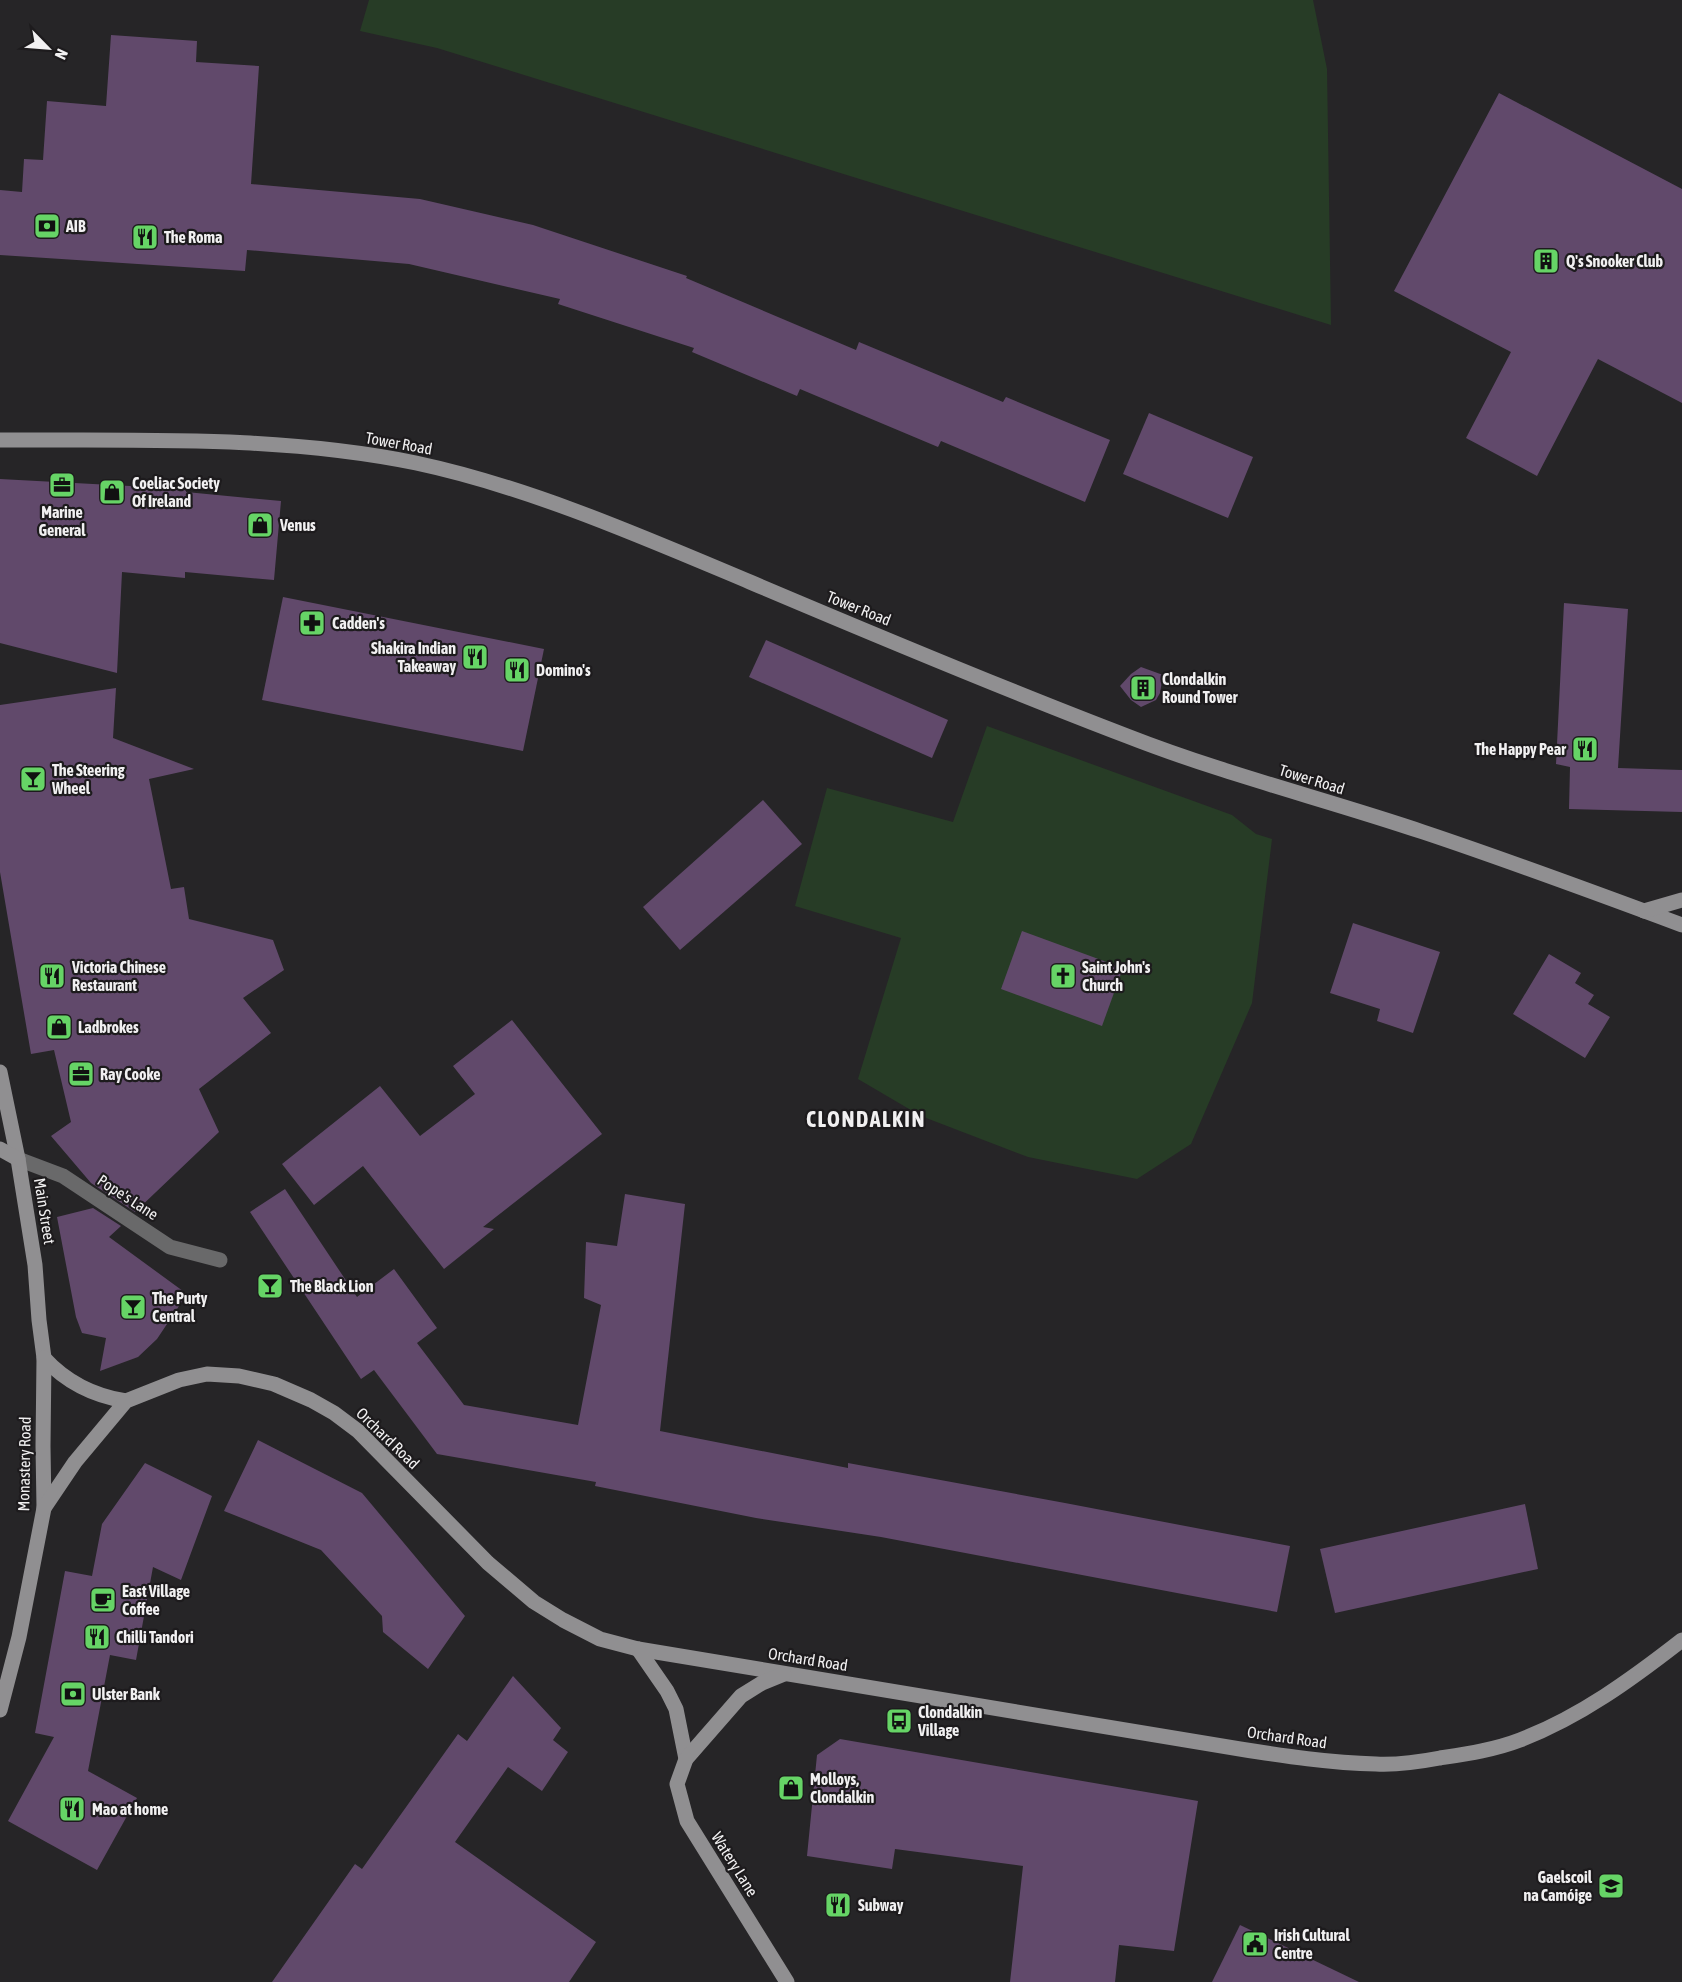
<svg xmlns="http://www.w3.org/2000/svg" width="1682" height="1982" font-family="'Asap Condensed',sans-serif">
	<rect width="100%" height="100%" fill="#262527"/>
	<!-- green -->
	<g fill="#273c26">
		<polygon points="369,0 1313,0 1327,69 1331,325 437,48 360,31"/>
		<polygon points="987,726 1232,815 1256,834 1272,839 1252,1003 1191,1144 1137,1179 1028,1157 921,1116 858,1079 901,938 795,906 827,788 953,822"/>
	</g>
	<!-- building -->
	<g fill="#61496b">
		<polygon points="111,35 197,41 196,62 259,66 251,184 420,199 533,225 687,276 686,278 856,350 859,342 1003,402 1006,397 1110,440 1085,502 941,441 938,447 800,389 797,396 692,352 694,348 558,304 560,299 409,264 247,250 245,271 0,255 0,190 22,192 24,159 43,160 47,101 106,106"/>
		<polygon points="1499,93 1682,189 1682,403 1598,359 1537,476 1466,438 1511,352 1394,291"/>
		<polygon points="1149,413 1253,457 1228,518 1123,474"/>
		<polygon points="0,479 186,489 186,492 281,501 274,580 185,572 185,578 122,572 117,673 0,643"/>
		<polygon points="283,597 544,649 523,751 262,700"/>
		<polygon points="1564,603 1628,609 1618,768 1682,770 1682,812 1569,809 1570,767 1556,764"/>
		<polygon points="766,640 948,720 932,758 749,677"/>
		<polygon points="1141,667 1163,675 1160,693 1156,700 1141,707 1131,700 1120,686 1131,674"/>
		<polygon points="116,688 113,738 194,769 149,779 171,889 184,887 189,919 273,940 284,970 243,998 271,1033 199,1089 219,1132 135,1212 91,1183 51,1136 71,1122 54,1050 31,1054 0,872 0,705"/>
		<polygon points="763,800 802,844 680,950 643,907"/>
		<polygon points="1353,923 1440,952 1413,1033 1377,1021 1380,1009 1330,993"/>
		<polygon points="1022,931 1123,968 1102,1026 1001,989"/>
		<polygon points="1549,954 1581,973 1575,983 1594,995 1588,1004 1610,1017 1585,1058 1513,1014"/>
		<polygon points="512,1020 602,1134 483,1227 494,1229 444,1269 363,1166 314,1205 282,1164 380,1086 420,1136 475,1094 453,1066"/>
		<polygon points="285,1189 357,1297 394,1269 437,1328 417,1343 464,1405 578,1425 601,1305 584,1298 586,1242 617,1246 625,1194 685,1204 660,1431 848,1468 848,1463 1065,1503 1290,1546 1277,1612 881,1537 756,1518 595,1486 596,1482 437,1454 374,1370 361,1379 250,1212"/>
		<polygon points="93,1208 121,1226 109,1237 187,1294 157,1339 138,1357 100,1371 106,1338 82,1333 76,1317 57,1217"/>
		<polygon points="258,1440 362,1493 465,1616 428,1669 383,1632 382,1616 321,1550 224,1511"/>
		<polygon points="145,1463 212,1496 181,1580 153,1567 136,1660 110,1655 88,1771 137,1798 97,1870 8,1821 54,1737 35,1733 65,1571 92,1576 102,1524"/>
		<polygon points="1525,1504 1538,1569 1335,1613 1320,1549"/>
		<polygon points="513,1676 561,1728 553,1740 568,1752 542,1791 508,1767 455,1842 596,1942 569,1982 272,1982 355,1864 362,1869 458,1734 467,1741"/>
		<polygon points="840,1739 1198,1801 1174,1951 1119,1945 1115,1982 1010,1982 1023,1866 895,1849 892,1869 807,1856 817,1755"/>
		<polygon points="1240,1925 1359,1982 1212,1982"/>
	</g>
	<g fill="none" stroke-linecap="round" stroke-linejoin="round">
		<!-- street -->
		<polyline stroke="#69696a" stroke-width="15" points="18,1159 63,1176 170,1247 220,1260"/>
		<!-- secondary -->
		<g stroke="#908f91" stroke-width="15">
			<path d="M0,440C139,441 279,435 416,463C529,487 643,537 750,582C875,635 1001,688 1127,736C1224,774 1325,799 1423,832C1510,861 1596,893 1682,925"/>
			<polyline points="1644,911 1682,900"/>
			<polyline points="0,1072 18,1159 35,1265 39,1320 44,1358 43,1446 44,1508 19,1637 0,1710"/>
			<polyline points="0,1149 18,1159"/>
			<path d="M44,1358C66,1382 94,1396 126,1401"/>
			<path d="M44,1508L75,1462L126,1401L179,1380L207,1374L239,1376L274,1384L311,1400L334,1413L358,1431L488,1563L534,1602L563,1620L600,1639L638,1649L1240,1749C1285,1756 1330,1763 1376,1764C1397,1765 1419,1762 1440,1758C1466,1754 1494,1750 1520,1740C1580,1717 1632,1679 1682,1640"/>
			<polyline points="638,1649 667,1691 676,1709 686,1759"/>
			<polyline points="784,1674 762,1683 741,1696 686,1759 677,1784 687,1821 787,1982"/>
		</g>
	</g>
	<!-- icons -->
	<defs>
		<symbol id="bank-square" viewBox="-11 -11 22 22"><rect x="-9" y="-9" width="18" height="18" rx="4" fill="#66d466" stroke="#1d1b1d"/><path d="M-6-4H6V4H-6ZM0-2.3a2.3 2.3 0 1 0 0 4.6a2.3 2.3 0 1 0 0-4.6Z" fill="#111"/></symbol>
		<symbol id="restaurant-square" viewBox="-11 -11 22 22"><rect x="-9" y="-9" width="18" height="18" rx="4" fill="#66d466" stroke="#1d1b1d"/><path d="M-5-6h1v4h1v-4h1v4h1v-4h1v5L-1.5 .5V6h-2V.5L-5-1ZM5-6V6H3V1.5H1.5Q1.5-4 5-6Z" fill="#111"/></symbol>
		<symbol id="building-square" viewBox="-11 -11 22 22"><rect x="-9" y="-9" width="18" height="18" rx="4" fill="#66d466" stroke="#1d1b1d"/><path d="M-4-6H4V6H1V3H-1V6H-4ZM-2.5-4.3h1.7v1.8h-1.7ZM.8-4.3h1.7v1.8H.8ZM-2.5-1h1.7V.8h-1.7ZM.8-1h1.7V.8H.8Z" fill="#111"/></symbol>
		<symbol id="office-square" viewBox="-11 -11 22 22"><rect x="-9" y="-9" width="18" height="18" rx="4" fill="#66d466" stroke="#1d1b1d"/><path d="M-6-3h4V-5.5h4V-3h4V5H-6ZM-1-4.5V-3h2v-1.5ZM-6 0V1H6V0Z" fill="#111"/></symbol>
		<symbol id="shop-square" viewBox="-11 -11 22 22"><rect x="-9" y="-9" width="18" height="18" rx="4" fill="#66d466" stroke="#1d1b1d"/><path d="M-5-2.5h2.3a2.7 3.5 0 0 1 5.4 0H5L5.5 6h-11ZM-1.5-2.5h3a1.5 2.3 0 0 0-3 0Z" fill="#111"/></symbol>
		<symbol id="pharmacy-square" viewBox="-11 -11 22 22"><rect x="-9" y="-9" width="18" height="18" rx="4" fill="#66d466" stroke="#1d1b1d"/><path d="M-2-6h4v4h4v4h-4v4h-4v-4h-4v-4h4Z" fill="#111"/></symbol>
		<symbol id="bar-square" viewBox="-11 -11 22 22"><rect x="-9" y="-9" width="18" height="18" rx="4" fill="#66d466" stroke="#1d1b1d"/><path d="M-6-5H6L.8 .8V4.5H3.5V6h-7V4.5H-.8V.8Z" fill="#111"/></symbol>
		<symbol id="church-square" viewBox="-11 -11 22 22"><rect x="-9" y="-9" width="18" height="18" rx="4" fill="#66d466" stroke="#1d1b1d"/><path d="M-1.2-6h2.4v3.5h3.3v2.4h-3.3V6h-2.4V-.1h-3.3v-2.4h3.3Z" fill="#111"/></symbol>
		<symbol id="cafe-square" viewBox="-11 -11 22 22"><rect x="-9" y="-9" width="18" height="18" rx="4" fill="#66d466" stroke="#1d1b1d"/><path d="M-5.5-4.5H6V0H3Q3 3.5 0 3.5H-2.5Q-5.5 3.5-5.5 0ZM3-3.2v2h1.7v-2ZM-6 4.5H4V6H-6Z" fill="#111"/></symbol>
		<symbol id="bus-square" viewBox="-11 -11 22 22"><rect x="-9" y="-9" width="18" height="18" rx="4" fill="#66d466" stroke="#1d1b1d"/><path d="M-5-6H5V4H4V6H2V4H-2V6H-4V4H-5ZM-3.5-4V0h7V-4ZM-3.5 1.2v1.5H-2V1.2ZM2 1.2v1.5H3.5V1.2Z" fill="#111"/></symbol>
		<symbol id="school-square" viewBox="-11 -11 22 22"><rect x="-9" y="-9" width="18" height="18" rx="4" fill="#66d466" stroke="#1d1b1d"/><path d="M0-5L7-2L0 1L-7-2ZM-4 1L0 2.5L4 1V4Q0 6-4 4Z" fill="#111"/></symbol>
		<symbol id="civic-square" viewBox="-11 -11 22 22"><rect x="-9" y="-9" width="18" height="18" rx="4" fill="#66d466" stroke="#1d1b1d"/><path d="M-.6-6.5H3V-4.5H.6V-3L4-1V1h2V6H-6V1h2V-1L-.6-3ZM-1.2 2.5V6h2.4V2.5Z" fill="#111"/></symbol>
	</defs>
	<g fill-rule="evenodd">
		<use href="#bank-square" x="32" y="211" width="30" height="30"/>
		<use href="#restaurant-square" x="130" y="222" width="30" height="30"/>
		<use href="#building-square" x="1531" y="246" width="30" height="30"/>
		<use href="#office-square" x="47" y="470" width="30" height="30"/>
		<use href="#shop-square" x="97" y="477" width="30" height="30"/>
		<use href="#shop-square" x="245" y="510" width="30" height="30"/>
		<use href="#pharmacy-square" x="297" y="608" width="30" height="30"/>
		<use href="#restaurant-square" x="460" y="642" width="30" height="30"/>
		<use href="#restaurant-square" x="502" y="655" width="30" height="30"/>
		<use href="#building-square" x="1128" y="673" width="30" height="30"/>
		<use href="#restaurant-square" x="1570" y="734" width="30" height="30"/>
		<use href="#bar-square" x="18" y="764" width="30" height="30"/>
		<use href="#restaurant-square" x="37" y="961" width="30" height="30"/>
		<use href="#church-square" x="1048" y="961" width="30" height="30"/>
		<use href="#shop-square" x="44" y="1012" width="30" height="30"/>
		<use href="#office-square" x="66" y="1059" width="30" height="30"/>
		<use href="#bar-square" x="255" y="1271" width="30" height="30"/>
		<use href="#bar-square" x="118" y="1292" width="30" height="30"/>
		<use href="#cafe-square" x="88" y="1585" width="30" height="30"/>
		<use href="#restaurant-square" x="82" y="1622" width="30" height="30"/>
		<use href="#bank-square" x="58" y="1679" width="30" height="30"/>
		<use href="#bus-square" x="884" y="1706" width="30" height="30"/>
		<use href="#shop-square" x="776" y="1773" width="30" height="30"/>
		<use href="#restaurant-square" x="57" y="1794" width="30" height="30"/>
		<use href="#school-square" x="1596" y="1871" width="30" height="30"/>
		<use href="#restaurant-square" x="823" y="1890" width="30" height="30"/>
		<use href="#civic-square" x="1240" y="1929" width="30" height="30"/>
	</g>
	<g text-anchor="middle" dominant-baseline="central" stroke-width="4.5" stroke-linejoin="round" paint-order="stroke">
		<!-- poi labels -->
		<g font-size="16" font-weight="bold" fill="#f1f0f1" stroke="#1d1b1d" text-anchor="start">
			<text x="66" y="226">AIB</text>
			<text x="164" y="237">The Roma</text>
			<text x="1566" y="261">Q's Snooker Club</text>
			<text x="132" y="483">Coeliac Society<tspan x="132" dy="18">Of Ireland</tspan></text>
			<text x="62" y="512" text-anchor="middle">Marine<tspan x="62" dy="18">General</tspan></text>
			<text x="280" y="525">Venus</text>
			<text x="332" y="623">Cadden's</text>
			<text x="456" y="648" text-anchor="end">Shakira Indian<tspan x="456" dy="18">Takeaway</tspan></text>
			<text x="536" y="670">Domino's</text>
			<text x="1162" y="679">Clondalkin<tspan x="1162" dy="18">Round Tower</tspan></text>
			<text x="1566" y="749" text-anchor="end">The Happy Pear</text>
			<text x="52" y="770">The Steering<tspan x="52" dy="18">Wheel</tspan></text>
			<text x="72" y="967">Victoria Chinese<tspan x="72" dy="18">Restaurant</tspan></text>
			<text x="1082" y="967">Saint John's<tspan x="1082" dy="18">Church</tspan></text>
			<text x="78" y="1027">Ladbrokes</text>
			<text x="100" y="1074">Ray Cooke</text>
			<text x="290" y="1286">The Black Lion</text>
			<text x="152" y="1298">The Purty<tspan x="152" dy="18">Central</tspan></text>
			<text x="122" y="1591">East Village<tspan x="122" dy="18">Coffee</tspan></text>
			<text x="116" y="1637">Chilli Tandori</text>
			<text x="92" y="1694">Ulster Bank</text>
			<text x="918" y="1712">Clondalkin<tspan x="918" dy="18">Village</tspan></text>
			<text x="810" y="1779">Molloys,<tspan x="810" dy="18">Clondalkin</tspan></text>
			<text x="92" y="1809">Mao at home</text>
			<text x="1592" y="1877" text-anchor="end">Gaelscoil<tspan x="1592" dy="18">na Camóige</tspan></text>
			<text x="858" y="1905">Subway</text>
			<text x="1274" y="1935">Irish Cultural<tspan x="1274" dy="18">Centre</tspan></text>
		</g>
		<!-- street labels -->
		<g font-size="16" fill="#f1f0f1" stroke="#1d1b1d">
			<text transform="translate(399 443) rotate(10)">Tower Road</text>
			<text transform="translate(859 608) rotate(22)">Tower Road</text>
			<text transform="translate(1312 779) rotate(17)">Tower Road</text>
			<text transform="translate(128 1197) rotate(33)">Pope's Lane</text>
			<text transform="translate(45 1211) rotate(81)">Main Street</text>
			<text transform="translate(388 1438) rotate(44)">Orchard Road</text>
			<text transform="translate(24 1464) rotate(-89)">Monastery Road</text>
			<text transform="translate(808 1659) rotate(9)">Orchard Road</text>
			<text transform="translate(1287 1737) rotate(8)">Orchard Road</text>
			<text transform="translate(735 1864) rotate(58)">Watery Lane</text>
		</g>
		<!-- district labels -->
		<g font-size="22" font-weight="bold" letter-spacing="1.5" fill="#f1f0f1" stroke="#1d1b1d">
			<text x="866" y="1119">CLONDALKIN</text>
		</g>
	</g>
	<!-- north arrow -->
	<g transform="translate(48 48) rotate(115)" stroke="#1d1b1d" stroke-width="4.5" paint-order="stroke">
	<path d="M0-4.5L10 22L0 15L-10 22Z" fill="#f1f0f1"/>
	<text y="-9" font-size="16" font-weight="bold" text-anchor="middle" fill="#f1f0f1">N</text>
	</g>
</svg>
